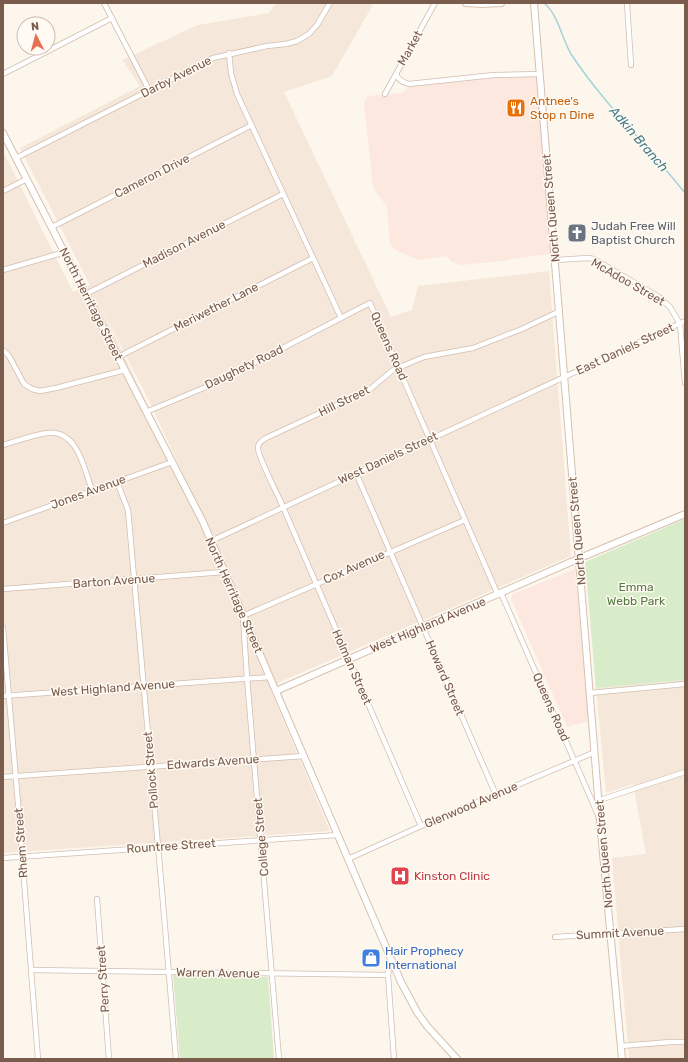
<svg xmlns="http://www.w3.org/2000/svg" width="688" height="1062" font-family="Rubik,sans-serif">
	<rect width="100%" height="100%" fill="#fdf6ec"/>
	<!-- residential -->
	<g fill="#f5e8da" fill-rule="evenodd">
		<path d="M276,3H374L332,76L284,92L391,317L412,310L418,286L549,271L571,556L280,682L270,689L330,831L3,853V151L73,292L90,285L20,148L140,86L122,60L198,25L269,13ZM100,305L149,401L258,636Z"/>
		<polygon points="685,680 685,1059 629,1059 612,858 646,854 633,784 606,793 596,688"/>
	</g>
	<!-- commercial -->
	<g fill="#fde8e0">
		<polygon points="540,74 555,253 512,259 503,261 461,265 452,262 447,256 418,260 395,250 390,243 387,207 373,187 364,103 368,96 402,93 407,89 409,84 494,75"/>
		<polygon points="575,569 589,721 567,727 511,599 513,594"/>
	</g>
	<!-- green -->
	<g fill="#d8ecc9">
		<polygon points="685,519 685,680 596,688 585,562"/>
		<polygon points="173,975 268,977 274,1059 180,1059"/>
	</g>
	<g fill="none" stroke-linecap="round" stroke-linejoin="round">
		<!-- stream -->
		<path stroke="#a5d3da" stroke-width="1.5" d="M544,3C558,14 562,39 571,54C604,104 648,146 685,193"/>
		<defs>
			<g id="street">
				<polyline points="104,3 149,90"/>
				<polyline points="627,3 631,65"/>
				<polyline points="229,53 231,73 237,94 341,318"/>
				<polyline points="3,74 112,18"/>
				<path d="M396,74C399,81 403,82 409,84L494,75L540,74"/>
				<polyline points="385,94 435,3"/>
				<polyline points="16,158 213,58 267,46 286,44 297,41 309,34 317,25 330,3"/>
				<polyline points="3,191 27,179"/>
				<polyline points="52,227 252,125"/>
				<polyline points="556,260 588,258 594,259 659,297 670,307 680,324 685,383"/>
				<polyline points="3,270 65,252"/>
				<polyline points="86,294 283,194"/>
				<polyline points="3,350 9,356 24,384 32,389 40,391 56,388 125,370"/>
				<polyline points="118,357 313,258"/>
				<polyline points="146,412 213,384 370,303 498,595"/>
				<path d="M3,445C17,441 33,435 47,433C78,429 84,469 92,490"/>
				<polyline points="356,473 496,795"/>
				<polyline points="117,482 128,510 162,891 176,1059"/>
				<polyline points="3,523 172,462"/>
				<polyline points="211,541 685,321"/>
				<polyline points="3,589 224,572"/>
				<polyline points="501,593 599,817"/>
				<polyline points="3,628 18,803 38,1059"/>
				<polyline points="590,693 685,684"/>
				<polyline points="3,696 270,677"/>
				<polyline points="3,777 304,756"/>
				<polyline points="603,799 685,772"/>
				<path d="M421,826L280,500C276,491 257,455 258,447C258,443 263,440 266,438L369,390L393,370L424,357L473,348L522,329L560,311"/>
				<polyline points="3,858 338,835"/>
				<polyline points="348,859 421,826 595,752"/>
				<polyline points="97,899 109,1059"/>
				<polyline points="555,937 685,929"/>
				<polyline points="390,960 388,975 394,1059"/>
				<polyline points="31,970 388,975"/>
				<polyline points="621,1046 671,1042 685,1042"/>
				<polyline points="279,1059 247,678 243,616 465,520"/>
			</g>
			<g id="secondary">
				<polyline points="466,3 482,4 501,3"/>
				<polyline points="534,3 600,821 622,1059"/>
				<polyline points="3,133 203,522 401,982 417,1012 427,1026 457,1059"/>
				<polyline points="276,691 580,558 685,514"/>
			</g>
		</defs>
		<!-- street casing -->
		<use href="#street" stroke="#d1beb0" stroke-width="6"/>
		<!-- secondary casing -->
		<use href="#secondary" stroke="#d6c0b0" stroke-width="8"/>
		<!-- street -->
		<use href="#street" stroke="#fff" stroke-width="4.5"/>
		<!-- secondary -->
		<use href="#secondary" stroke="#fff" stroke-width="6"/>
	</g>
	<!-- icons -->
	<defs>
		<symbol id="restaurant-square" viewBox="-11 -11 22 22"><rect x="-9" y="-9" width="18" height="18" rx="4" fill="#e8710a" stroke="#fffaf3"/><path d="M-5-6h1v4h1v-4h1v4h1v-4h1v5L-1.5 .5V6h-2V.5L-5-1ZM5-6V6H3V1.5H1.5Q1.5-4 5-6Z" fill="#fff"/></symbol>
		<symbol id="church-square" viewBox="-11 -11 22 22"><rect x="-9" y="-9" width="18" height="18" rx="4" fill="#6b7280" stroke="#fffaf3"/><path d="M-1.2-6h2.4v3.5h3.3v2.4h-3.3V6h-2.4V-.1h-3.3v-2.4h3.3Z" fill="#fff"/></symbol>
		<symbol id="hospital-square" viewBox="-11 -11 22 22"><rect x="-9" y="-9" width="18" height="18" rx="4" fill="#e0444e" stroke="#fffaf3"/><path d="M-5-5h3v3.5h4V-5h3V5h-3V1.5h-4V5h-3Z" fill="#fff"/></symbol>
		<symbol id="shop-square" viewBox="-11 -11 22 22"><rect x="-9" y="-9" width="18" height="18" rx="4" fill="#3f7fe0" stroke="#fffaf3"/><path d="M-5-2.5h2.3a2.7 3.5 0 0 1 5.4 0H5L5.5 6h-11ZM-1.5-2.5h3a1.5 2.3 0 0 0-3 0Z" fill="#fff"/></symbol>
	</defs>
	<g fill-rule="evenodd">
		<use href="#restaurant-square" x="505" y="97" width="22" height="22"/>
		<use href="#church-square" x="566" y="222" width="22" height="22"/>
		<use href="#hospital-square" x="389" y="865" width="22" height="22"/>
		<use href="#shop-square" x="360" y="947" width="22" height="22"/>
	</g>
	<g text-anchor="middle" dominant-baseline="central" stroke-width="3" stroke-linejoin="round" paint-order="stroke">
		<!-- street labels -->
		<g font-size="12" fill="#7a5c4d" stroke="#fffaf3">
			<text transform="translate(410 48) rotate(-61)">Market</text>
			<text transform="translate(176 77) rotate(-27)">Darby Avenue</text>
			<text transform="translate(152 176) rotate(-27)">Cameron Drive</text>
			<text transform="translate(551 208) rotate(-95)">North Queen Street</text>
			<text transform="translate(184 244) rotate(-27)">Madison Avenue</text>
			<text transform="translate(628 282) rotate(30)">McAdoo Street</text>
			<text transform="translate(91 304) rotate(63)">North Herritage Street</text>
			<text transform="translate(216 307) rotate(-27)">Meriwether Lane</text>
			<text transform="translate(389 346) rotate(66)">Queens Road</text>
			<text transform="translate(625 349) rotate(-25)">East Daniels Street</text>
			<text transform="translate(244 367) rotate(-26)">Daughety Road</text>
			<text transform="translate(344 401) rotate(-26)">Hill Street</text>
			<text transform="translate(388 458) rotate(-25)">West Daniels Street</text>
			<text transform="translate(88 492) rotate(-20)">Jones Avenue</text>
			<text transform="translate(577 531) rotate(-95)">North Queen Street</text>
			<text transform="translate(354 567) rotate(-24)">Cox Avenue</text>
			<text transform="translate(114 581) rotate(-4)">Barton Avenue</text>
			<text transform="translate(234 595) rotate(66)">North Herritage Street</text>
			<text transform="translate(428 625) rotate(-23)">West Highland Avenue</text>
			<text transform="translate(352 667) rotate(66)">Holman Street</text>
			<text transform="translate(445 678) rotate(67)">Howard Street</text>
			<text transform="translate(113 688) rotate(-4)">West Highland Avenue</text>
			<text transform="translate(551 707) rotate(66)">Queens Road</text>
			<text transform="translate(213 762) rotate(-4)">Edwards Avenue</text>
			<text transform="translate(151 770) rotate(-95)">Pollock Street</text>
			<text transform="translate(471 805) rotate(-23)">Glenwood Avenue</text>
			<text transform="translate(261 837) rotate(-95)">College Street</text>
			<text transform="translate(21 843) rotate(-94)">Rhem Street</text>
			<text transform="translate(171 846) rotate(-4)">Rountree Street</text>
			<text transform="translate(604 854) rotate(-95)">North Queen Street</text>
			<text transform="translate(620 933) rotate(-3)">Summit Avenue</text>
			<text transform="translate(218 973) rotate(1)">Warren Avenue</text>
			<text transform="translate(103 979) rotate(-94)">Perry Street</text>
		</g>
		<!-- food labels -->
		<g font-size="12" fill="#c56008" stroke="#fffaf3" text-anchor="start">
			<text x="530" y="101">Antnee's<tspan x="530" dy="14">Stop n Dine</tspan></text>
		</g>
		<!-- worship labels -->
		<g font-size="12" fill="#5b616d" stroke="#fffaf3" text-anchor="start">
			<text x="591" y="226">Judah Free Will<tspan x="591" dy="14">Baptist Church</tspan></text>
		</g>
		<!-- park labels -->
		<g font-size="12" fill="#537a41" stroke="#fffaf3">
			<text x="636" y="587">Emma<tspan x="636" dy="14">Webb Park</tspan></text>
		</g>
		<!-- health labels -->
		<g font-size="12" fill="#be3a42" stroke="#fffaf3" text-anchor="start">
			<text x="414" y="876">Kinston Clinic</text>
		</g>
		<!-- shop labels -->
		<g font-size="12" fill="#366cbe" stroke="#fffaf3" text-anchor="start">
			<text x="385" y="951">Hair Prophecy<tspan x="385" dy="14">International</tspan></text>
		</g>
		<!-- water labels -->
		<g font-size="13" font-style="italic" fill="#437c86" stroke="#fffaf3">
			<text transform="translate(639 139) rotate(49)">Adkin Branch</text>
		</g>
	</g>
	<!-- border -->
	<rect width="688" height="1062" fill="none" stroke="#7a5c4d" stroke-width="8"/>
	<!-- north arrow -->
	<g transform="translate(36 36) rotate(354)"><circle r="19" fill="#fffaf3" stroke="#cabbb1"/>
	<path d="M0-3L7 15L0 10L-7 15Z" fill="#e76f51"/>
	<text y="-6" font-size="11" font-weight="bold" text-anchor="middle" fill="#7a5c4d">N</text>
	</g>
</svg>
